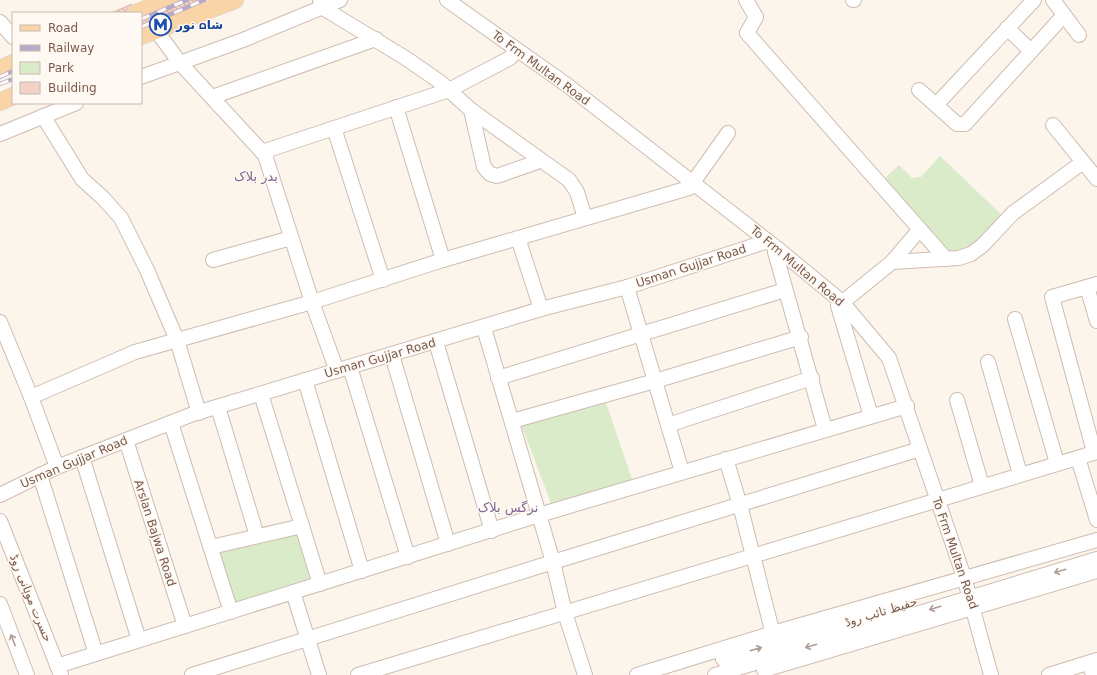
<svg xmlns="http://www.w3.org/2000/svg" width="1097" height="675" font-family="'DejaVu Sans',Cairo,sans-serif">
	<defs>
		<pattern id="building-back-hatch" width="6" height="6" patternUnits="userSpaceOnUse"><rect width="6" height="6" fill="#f1d2c4"/><path d="M-1 5l2 2M0 0l6 6M5-1l2 2" fill="none" stroke="#c8ada1"/></pattern>
	</defs>
	<rect width="100%" height="100%" fill="#fcf5ec"/>
	<!-- green -->
	<g fill="#daebca">
		<polygon points="940,156 1005,218 970,250 948,255 883,180 899,165 912,178 921,177"/>
		<polygon points="605,400 632,479 552,506 521,424"/>
		<polygon points="299,531 314,582 234,606 215,550"/>
	</g>
	<!-- building -->
	<g fill="url(#building-back-hatch)" stroke="#e4b8a4">
		<polygon points="178,0 207,0 141,25 141,22 172,9 176,6"/>
		<polygon points="132,4 128,7 126,13 111,13"/>
	</g>
	<g fill="none" stroke-linecap="round" stroke-linejoin="round">
		<defs>
			<g id="minor">
				<polyline points="320,0 323,8 407,59 440,82 471,110 569,180 577,192 585,218"/>
				<polyline points="447,0 567,85 778,249 842,302 889,358 964,577 991,675"/>
				<polyline points="746,0 756,17 747,33 946,259"/>
				<polyline points="853,0 854,0"/>
				<polyline points="1053,0 1079,35"/>
				<polyline points="0,22 13,37"/>
				<polyline points="1007,28 1031,51"/>
				<polyline points="156,30 180,63 265,155 312,302 337,371"/>
				<polyline points="141,77 243,40 340,0"/>
				<polyline points="919,90 957,124 965,124 1064,15"/>
				<polyline points="212,97 376,39"/>
				<polyline points="936,105 1034,0"/>
				<polyline points="396,107 443,260"/>
				<polyline points="471,110 484,167 490,174 497,176 540,161"/>
				<polyline points="43,116 82,179 103,198 121,218 147,270 177,340 199,413"/>
				<polyline points="1053,125 1097,179"/>
				<polyline points="334,128 383,280"/>
				<polyline points="0,134 76,103"/>
				<polyline points="262,152 449,90 510,58 517,50"/>
				<polyline points="518,238 541,309"/>
				<polyline points="778,249 775,252 825,429"/>
				<polyline points="213,260 291,238"/>
				<polyline points="892,262 920,229"/>
				<polyline points="627,287 682,472"/>
				<polyline points="1087,287 1097,321"/>
				<polyline points="1015,319 1057,463"/>
				<polyline points="0,322 31,397 57,467"/>
				<polyline points="484,328 553,562 565,613 585,675"/>
				<polyline points="436,342 492,531"/>
				<polyline points="392,355 448,544"/>
				<polyline points="988,362 1020,474"/>
				<polyline points="350,367 408,557"/>
				<polyline points="498,378 785,290"/>
				<polyline points="305,380 362,571"/>
				<polyline points="261,394 320,584"/>
				<polyline points="31,397 135,352 312,302 443,260 689,188 728,133"/>
				<polyline points="957,400 982,486"/>
				<polyline points="218,407 257,536"/>
				<polyline points="871,416 838,306 892,262 959,258 971,254 983,245 1013,213 1083,162"/>
				<polyline points="512,421 655,381 801,337"/>
				<polyline points="171,423 231,612"/>
				<polyline points="668,425 812,378"/>
				<polyline points="126,440 185,626"/>
				<polyline points="1094,452 1052,297 1097,284"/>
				<polyline points="82,457 139,640"/>
				<polyline points="1078,458 1097,520"/>
				<polyline points="726,459 740,505 775,642"/>
				<polyline points="40,475 96,654"/>
				<polyline points="0,495 57,467 193,414 541,309 627,287 768,241"/>
				<polyline points="0,521 61,675"/>
				<polyline points="211,547 302,526"/>
				<polyline points="293,592 319,675"/>
				<polyline points="0,604 27,675"/>
				<polyline points="723,659 899,607"/>
				<polyline points="1089,663 1093,675"/>
				<polyline points="57,666 539,515 907,406"/>
				<polyline points="764,670 1097,571"/>
				<polyline points="192,675 553,562 920,449"/>
				<polyline points="358,675 1097,452"/>
				<polyline points="637,675 773,633 1097,540"/>
				<polyline points="715,675 1097,559"/>
				<polyline points="1049,675 1097,660"/>
			</g>
			<g id="major">
				<polyline points="136,13 168,0"/>
				<polyline points="141,36 235,0"/>
				<polyline points="0,69 13,63"/>
				<polyline points="0,102 13,96"/>
			</g>
		</defs>
		<!-- minor casing -->
		<use href="#minor" stroke="#cfbcb0" stroke-width="16"/>
		<!-- major casing -->
		<use href="#major" stroke="#d9d1cd" stroke-width="18"/>
		<!-- minor -->
		<use href="#minor" stroke="#fff" stroke-width="14"/>
		<!-- major -->
		<use href="#major" stroke="#f8d4a7" stroke-width="17"/>
		<defs>
			<g id="rail">
				<polyline points="141,19 187,0"/>
				<polyline points="141,27 204,0"/>
				<polyline points="0,77 13,71"/>
				<polyline points="0,84 13,79"/>
			</g>
		</defs>
		<!-- rail casing -->
		<use href="#rail" stroke="#b7a9c8" stroke-width="4.5"/>
		<!-- rail -->
		<use href="#rail" stroke="#fff9f3" stroke-width="3" stroke-dasharray="9" stroke-linecap="butt"/>
	</g>
	<!-- one-way arrows -->
	<defs><path id="oneway-shaft" d="M-6 0H5M1.5-3L5.5 0L1.5 3" fill="none" stroke-width="1.6" stroke-linecap="round" stroke-linejoin="round"/></defs>
	<g stroke="#ae9c95">
		<use href="#oneway-shaft" transform="translate(1060 571) rotate(163)"/>
		<use href="#oneway-shaft" transform="translate(935 608) rotate(163)"/>
		<use href="#oneway-shaft" transform="translate(13 640) rotate(-111)"/>
		<use href="#oneway-shaft" transform="translate(811 646) rotate(163)"/>
		<use href="#oneway-shaft" transform="translate(756 649) rotate(-16)"/>
	</g>
	<!-- icons -->
	<defs>
		<symbol id="metro-ring" viewBox="-11 -11 22 22"><circle r="9.5" fill="#fff9f3" stroke="#1a4fb4" stroke-width="1.5"/><path d="M-5.5 5V-5H-3L0 0L3-5H5.5V5H3V-.5L0 4L-3-.5V5Z" fill="#1a4fb4"/></symbol>
	</defs>
	<g fill-rule="evenodd">
		<use href="#metro-ring" x="148" y="12" width="25" height="25"/>
	</g>
	<g text-anchor="middle" dominant-baseline="central" stroke-width="3" stroke-linejoin="round" paint-order="stroke">
		<!-- transit labels -->
		<g font-size="12" font-weight="bold" fill="#164399" stroke="#fff9f3" text-anchor="start">
			<text x="176" y="25">شاہ نور</text>
		</g>
		<!-- street labels -->
		<g font-size="12" fill="#785a4e" stroke="#fff9f3">
			<text transform="translate(541 68) rotate(36)">To Frm Multan Road</text>
			<text transform="translate(691 266) rotate(-18)">Usman Gujjar Road</text>
			<text transform="translate(797 266) rotate(40)">To Frm Multan Road</text>
			<text transform="translate(380 358) rotate(-16)">Usman Gujjar Road</text>
			<text transform="translate(74 462) rotate(-23)">Usman Gujjar Road</text>
			<text transform="translate(155 533) rotate(72)">Arslan Bajwa Road</text>
			<text transform="translate(955 553) rotate(71)">To Frm Multan Road</text>
			<text transform="translate(31 598) rotate(68)">حسرت موہانی روڈ</text>
			<text transform="translate(881 612) rotate(-17)">حفیظ تائب روڈ</text>
		</g>
		<!-- neighbourhood labels -->
		<g font-size="13" fill="#816693" stroke="#fff9f3">
			<text x="256" y="176">بدر بلاک</text>
			<text x="508" y="507">نرگس بلاک</text>
		</g>
	</g>
	<!-- legend -->
	<rect x="12" y="12" width="130" height="92" fill="#fff9f3" stroke="#c9b9b1"/>
	<rect x="20" y="25" width="20" height="6" fill="#f8d4a7" stroke="#c9b9b1"/>
	<text x="48" y="32" font-size="12" fill="#785a4e">Road</text>
	<rect x="20" y="45" width="20" height="6" fill="#b7a9c8" stroke="#c9b9b1"/>
	<text x="48" y="52" font-size="12" fill="#785a4e">Railway</text>
	<rect x="20" y="62" width="20" height="12" fill="#daebca" stroke="#c9b9b1"/>
	<text x="48" y="72" font-size="12" fill="#785a4e">Park</text>
	<rect x="20" y="82" width="20" height="12" fill="#f1d2c4" stroke="#c9b9b1"/>
	<text x="48" y="92" font-size="12" fill="#785a4e">Building</text>
</svg>
